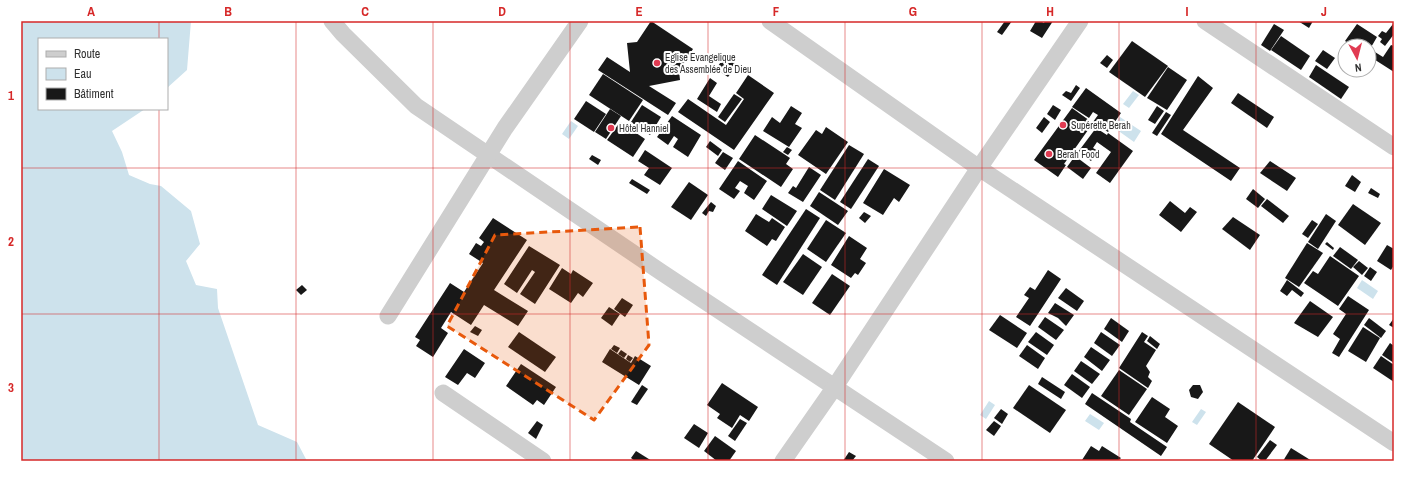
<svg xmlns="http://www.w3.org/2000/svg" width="1415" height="482" font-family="'Archivo Narrow',sans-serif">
	<rect width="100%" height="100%" fill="#fff"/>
	<!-- water -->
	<g fill="#cde2ec">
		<polygon points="21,21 191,21 187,70 167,88 167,39 39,39 39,109 145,109 112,131 122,152 129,175 150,184 161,186 191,211 200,244 186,261 196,285 217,289 218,308 258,425 297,442 307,461 21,461"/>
		<polygon points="1133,91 1139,95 1129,108 1123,104"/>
		<polygon points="1120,117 1141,131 1134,142 1113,127"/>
		<polygon points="571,121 578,126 569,139 562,134"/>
		<polygon points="1362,280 1378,291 1373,299 1357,288"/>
		<polygon points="989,401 995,405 986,419 980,415"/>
		<polygon points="1201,409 1206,412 1197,425 1192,422"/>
		<polygon points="1090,414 1104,423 1099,430 1085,421"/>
	</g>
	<!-- building -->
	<g fill="#181818">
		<polygon points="651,21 693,49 679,71 680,80 649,86 676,103 668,115 598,70 607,57 630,72 627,43 637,42"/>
		<polygon points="1005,21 1012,21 1002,35 997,32"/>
		<polygon points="1036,21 1040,21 1044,23 1045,21 1053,21 1042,38 1030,31"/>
		<polygon points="1298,21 1313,21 1309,28"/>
		<polygon points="1274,24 1284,30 1270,51 1261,45"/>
		<polygon points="1357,24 1377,37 1370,49 1383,57 1391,45 1394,46 1394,72 1369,56 1369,46 1353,46 1345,41"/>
		<polygon points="1393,24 1394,25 1394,34 1385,46 1380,42 1382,39 1378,36 1382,31 1386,33"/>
		<polygon points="1281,36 1310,56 1301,70 1271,50"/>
		<polygon points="1132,41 1168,66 1145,97 1109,72"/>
		<polygon points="1323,50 1335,58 1327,69 1315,61"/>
		<polygon points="1107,55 1113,60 1107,68 1100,63"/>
		<polygon points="725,56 737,65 728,77 716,69"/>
		<polygon points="1316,65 1349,87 1341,99 1309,77"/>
		<polygon points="1168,67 1187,80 1167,110 1147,98"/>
		<polygon points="603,74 643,100 629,121 589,95"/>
		<polygon points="748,75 774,93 734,150 678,112 688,99 726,125 744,99 736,93"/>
		<polygon points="1198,76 1213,88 1183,130 1240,168 1231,181 1161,134"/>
		<polygon points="710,78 717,83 709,96 721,104 717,112 697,99"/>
		<polygon points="1076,85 1080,88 1071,101 1062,95 1066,91 1071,93"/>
		<polygon points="1086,88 1121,113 1108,132 1093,122 1098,115 1093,112 1089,118 1072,107"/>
		<polygon points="1238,93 1274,117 1267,128 1231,103"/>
		<polygon points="734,94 742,99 725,122 718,117"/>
		<polygon points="586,101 606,114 594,132 574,119"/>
		<polygon points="642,105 661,117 650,135 631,122"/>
		<polygon points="1053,105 1061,110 1055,120 1047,114"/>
		<polygon points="791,106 802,113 795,124 802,128 789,147 763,131 772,117 780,123"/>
		<polygon points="1157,106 1164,111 1155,124 1148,120"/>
		<polygon points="1072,108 1093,123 1064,164 1066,165 1058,177 1034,160"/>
		<polygon points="610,109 621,116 606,139 595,132"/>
		<polygon points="1166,112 1171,115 1157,136 1152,133"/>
		<polygon points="672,116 701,135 688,157 673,147 678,139 674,136 668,145 657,137"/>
		<polygon points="1044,117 1050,122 1042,133 1036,128"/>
		<polygon points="620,122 645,139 633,157 607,140"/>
		<polygon points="826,127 848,142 826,174 798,155 816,130 822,134"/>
		<polygon points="1096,128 1107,135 1108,133 1133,151 1110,183 1096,173 1111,152 1097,142 1093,148 1098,151 1091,161 1078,152"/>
		<polygon points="755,135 790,158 786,164 793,169 781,187 739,159"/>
		<polygon points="710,141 722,150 718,156 706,147"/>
		<polygon points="849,145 864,154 835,200 820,190"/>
		<polygon points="787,147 792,150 788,155 783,152"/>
		<polygon points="645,150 672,168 660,185 644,175 649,168 638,161"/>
		<polygon points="723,152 733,158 725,170 715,163"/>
		<polygon points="592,155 601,160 598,165 589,159"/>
		<polygon points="1075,156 1091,168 1083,179 1067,167"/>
		<polygon points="868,159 879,166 851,209 840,202"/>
		<polygon points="738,161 767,181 754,200 744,193 748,186 740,181 735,188 740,191 734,199 719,189"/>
		<polygon points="1270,161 1296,178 1287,191 1260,173"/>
		<polygon points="809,167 821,175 803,202 788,193 793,186 796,188"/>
		<polygon points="884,169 910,185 899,202 894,198 883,215 863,203"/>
		<polygon points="1352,175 1361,182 1355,192 1345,186"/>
		<polygon points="632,179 650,190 647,194 629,183"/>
		<polygon points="689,182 708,195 691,220 671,207"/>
		<polygon points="1371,188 1380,194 1378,198 1368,193"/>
		<polygon points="1253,189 1265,199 1258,208 1246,199"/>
		<polygon points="819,192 848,211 838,225 810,206"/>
		<polygon points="771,195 797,211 787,226 762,209"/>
		<polygon points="1267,199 1289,216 1283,223 1261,206"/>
		<polygon points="1170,201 1185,213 1190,207 1197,212 1181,232 1159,215"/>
		<polygon points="711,202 716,206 713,212 709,211 706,216 702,213"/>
		<polygon points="1353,204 1381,223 1365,245 1338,225"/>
		<polygon points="806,209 820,218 777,285 762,275"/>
		<polygon points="864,212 871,216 865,223 859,218"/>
		<polygon points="756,214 769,222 772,218 785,227 776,241 772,239 767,246 745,231"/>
		<polygon points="1326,214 1336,221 1318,249 1308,242"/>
		<polygon points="1233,217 1260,235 1250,250 1222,229"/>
		<polygon points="493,218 527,240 494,290 528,311 518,326 484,305 471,325 451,312 441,328 448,333 433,357 416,346 420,340 415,337 450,283 464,292 483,263 469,254 476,243 481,246 484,242 479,238"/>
		<polygon points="826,220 846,233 826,262 807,249"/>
		<polygon points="1312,220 1318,224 1308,238 1302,234"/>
		<polygon points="849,236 867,248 860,259 866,263 858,275 855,273 851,278 831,265"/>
		<polygon points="1327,242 1334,248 1333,250 1325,244"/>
		<polygon points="1307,243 1323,253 1299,287 1285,278"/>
		<polygon points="1387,245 1394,249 1394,265 1391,270 1377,261"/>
		<polygon points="529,246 560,265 535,304 520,294 535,272 532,270 517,293 504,284"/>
		<polygon points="1340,247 1358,260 1351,269 1333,256"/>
		<polygon points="803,254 822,267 803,295 783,282"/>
		<polygon points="1330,256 1359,276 1338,306 1304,283 1313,271 1318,274"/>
		<polygon points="1359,261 1368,268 1362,275 1353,267"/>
		<polygon points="1370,267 1377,272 1371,281 1364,276"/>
		<polygon points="562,268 571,274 573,270 593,283 583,297 578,293 571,303 549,289"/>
		<polygon points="1048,270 1061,279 1030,326 1016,317 1029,298 1024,295 1030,287 1035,290"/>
		<polygon points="832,274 850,286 830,315 812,303"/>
		<polygon points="1287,280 1304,293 1301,297 1292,290 1287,296 1280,291"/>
		<polygon points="302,285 307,290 301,295 296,290"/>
		<polygon points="1066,288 1084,301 1077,311 1058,298"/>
		<polygon points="1348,296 1369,310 1339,357 1332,353 1340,339 1333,334 1346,314 1339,309"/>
		<polygon points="622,298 633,305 625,317 614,309"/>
		<polygon points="1310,301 1333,317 1318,337 1294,323"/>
		<polygon points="1055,303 1074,315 1066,326 1058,318 1048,313"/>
		<polygon points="609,307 620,314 612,326 601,318"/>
		<polygon points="1000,315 1027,333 1017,348 989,330"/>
		<polygon points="1045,317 1064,330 1056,340 1038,327"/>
		<polygon points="1111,318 1129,331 1122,342 1104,329"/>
		<polygon points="1369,318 1386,331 1381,338 1364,325"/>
		<polygon points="1394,318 1394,328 1389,325"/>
		<polygon points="475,326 482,330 478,336 470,332"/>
		<polygon points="1363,327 1380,338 1366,362 1348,351"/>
		<polygon points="519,332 556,357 545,372 508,347"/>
		<polygon points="1036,332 1054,345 1047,355 1028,342"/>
		<polygon points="1101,332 1120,345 1112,356 1094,343"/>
		<polygon points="1142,332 1148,336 1144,342 1156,350 1146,366 1150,372 1148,377 1152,381 1148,388 1119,368"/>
		<polygon points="1150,336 1160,344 1157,349 1147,341"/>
		<polygon points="1390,343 1394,346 1394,363 1382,355"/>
		<polygon points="614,345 620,348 617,353 611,349"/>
		<polygon points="1027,345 1045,358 1038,369 1019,356"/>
		<polygon points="1091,347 1110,360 1102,371 1084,357"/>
		<polygon points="464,349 485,363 475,378 467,373 458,385 445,377"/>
		<polygon points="610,349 631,363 635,356 651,366 639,385 602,362"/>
		<polygon points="621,350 627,354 624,358 618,354"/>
		<polygon points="628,355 633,358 630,362 626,359"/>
		<polygon points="1381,356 1394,365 1394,382 1373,368"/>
		<polygon points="1081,361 1100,374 1092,384 1074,371"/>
		<polygon points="521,364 556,387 544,405 537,400 533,405 506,386"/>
		<polygon points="1119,370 1147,389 1129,415 1101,396"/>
		<polygon points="1072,374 1090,387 1082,398 1064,385"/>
		<polygon points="1042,377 1065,392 1061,399 1038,384"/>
		<polygon points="722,383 758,407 749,421 740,415 732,428 717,418 720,414 707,405"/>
		<polygon points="642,385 648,389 637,405 631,402"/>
		<polygon points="1029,385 1066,410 1050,433 1013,408"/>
		<polygon points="1193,385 1200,385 1203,392 1198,399 1191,397 1189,390"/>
		<polygon points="1092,393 1131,419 1130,422 1167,447 1161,456 1085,404"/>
		<polygon points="1152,397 1170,409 1165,417 1178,426 1167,443 1135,422"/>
		<polygon points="1238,402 1275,427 1252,461 1234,461 1209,444"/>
		<polygon points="1001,409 1008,414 1002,424 994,418"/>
		<polygon points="740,419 747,423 735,441 728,436"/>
		<polygon points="537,421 543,425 536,439 528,433"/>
		<polygon points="994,421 1001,426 994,436 986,430"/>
		<polygon points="694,424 708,433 699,448 684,438"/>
		<polygon points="715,436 736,451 729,461 717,461 704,451"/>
		<polygon points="1270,440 1277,445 1265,461 1262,461 1257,457"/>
		<polygon points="1091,446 1099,451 1102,446 1121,458 1118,461 1083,461 1082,460"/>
		<polygon points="1291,448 1312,461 1283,461"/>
		<polygon points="636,451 652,461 635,461 631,458"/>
		<polygon points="849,452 856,456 852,461 843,461"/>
	</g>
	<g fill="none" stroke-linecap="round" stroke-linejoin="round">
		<!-- minor -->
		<g stroke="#cecece" stroke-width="17">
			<polyline points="332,21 343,34 416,106 661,272 946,461"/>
			<polyline points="770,21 979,168 1394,443"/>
			<polyline points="1205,21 1394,147"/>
			<polyline points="388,316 505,128 580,21"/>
			<polyline points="443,393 543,461"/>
			<polyline points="783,461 834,388 979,168 1080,21"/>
		</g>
	</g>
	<!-- marked area -->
	<path fill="#e8590c" fill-opacity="0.2" stroke="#e8590c" stroke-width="3" stroke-dasharray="8 5" stroke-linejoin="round" d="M640,227L649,345L594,420L447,326L495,235Z"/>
	<!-- grid -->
	<path fill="none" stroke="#d62828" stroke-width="1" stroke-opacity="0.55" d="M159,21V39M296,21V461M433,21V461M570,21V461M708,21V461M845,21V461M982,21V461M1119,21V461M1256,21V461M159,109V461M21,168H1394M21,314H1394"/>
	<!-- markers -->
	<g fill="#e13b52" stroke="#fff" stroke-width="1.5">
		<circle cx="657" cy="63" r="4"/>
		<circle cx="1063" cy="125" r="4"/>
		<circle cx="611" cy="128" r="4"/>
		<circle cx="1049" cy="154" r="4"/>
	</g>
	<g text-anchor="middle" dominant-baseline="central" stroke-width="4" stroke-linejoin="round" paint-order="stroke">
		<!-- poi labels -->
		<g font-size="10" fill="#313131" stroke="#fff" text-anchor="start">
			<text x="665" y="57">Eglise Evangelique<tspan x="665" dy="12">des Assemblée de Dieu</tspan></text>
			<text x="1071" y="125">Supérette Berah</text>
			<text x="619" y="128">Hôtel Hanniel</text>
			<text x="1057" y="154">Berah Food</text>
		</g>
	</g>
	<!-- border -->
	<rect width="1415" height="482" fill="none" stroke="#ffffff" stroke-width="44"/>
	<!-- legend -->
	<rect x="38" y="38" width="130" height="72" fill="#ffffff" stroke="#adadad"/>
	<rect x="46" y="51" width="20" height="6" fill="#cecece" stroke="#adadad"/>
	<text x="74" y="58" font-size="12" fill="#313131">Route</text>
	<rect x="46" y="68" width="20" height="12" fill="#cde2ec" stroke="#adadad"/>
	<text x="74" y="78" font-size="12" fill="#313131">Eau</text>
	<rect x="46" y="88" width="20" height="12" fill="#181818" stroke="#adadad"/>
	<text x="74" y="98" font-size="12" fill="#313131">Bâtiment</text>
	<!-- north arrow -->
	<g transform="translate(1357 58) rotate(173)"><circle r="19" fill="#ffffff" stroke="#adadad"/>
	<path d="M0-3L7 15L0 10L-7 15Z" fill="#e13b52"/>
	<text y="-6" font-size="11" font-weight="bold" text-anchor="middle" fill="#313131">N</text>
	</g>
	<rect x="22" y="22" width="1371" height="438" fill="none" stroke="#d62828" stroke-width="1.5"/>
	<g font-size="13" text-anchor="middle" font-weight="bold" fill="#d62828">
		<text x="91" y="16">A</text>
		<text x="228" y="16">B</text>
		<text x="365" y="16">C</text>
		<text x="502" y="16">D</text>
		<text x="639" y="16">E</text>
		<text x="776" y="16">F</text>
		<text x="913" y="16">G</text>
		<text x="1050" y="16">H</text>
		<text x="1187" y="16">I</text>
		<text x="1324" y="16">J</text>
		<text x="11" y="100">1</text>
		<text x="11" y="246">2</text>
		<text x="11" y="392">3</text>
	</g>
</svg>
